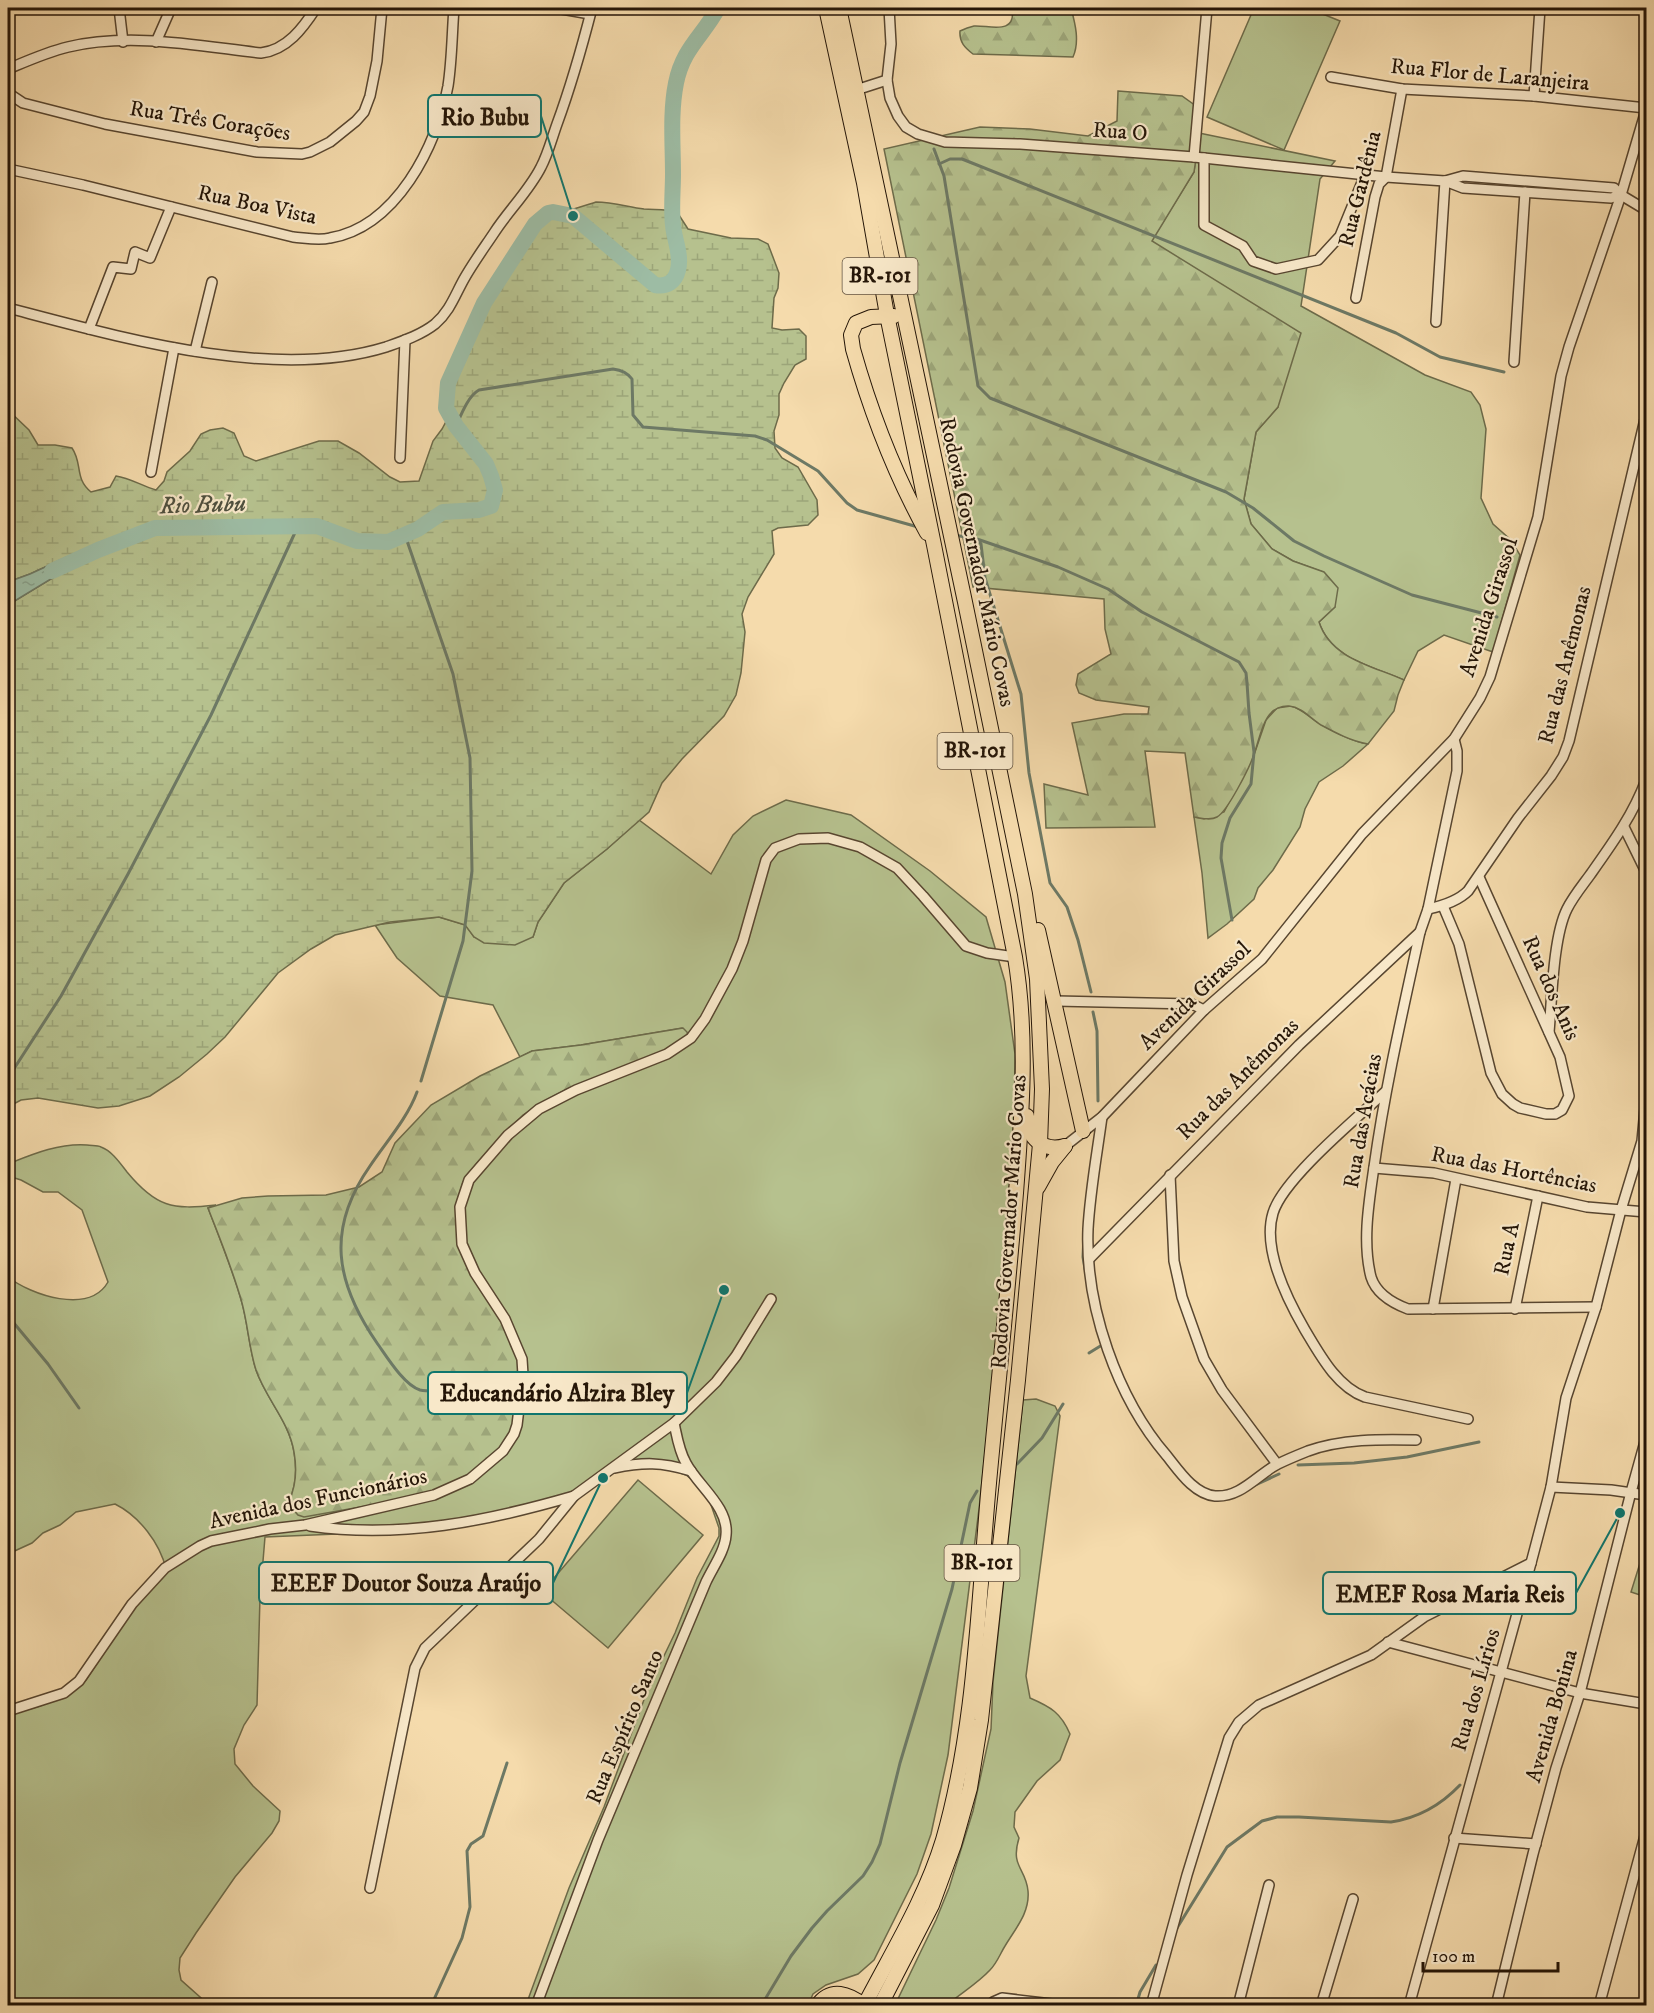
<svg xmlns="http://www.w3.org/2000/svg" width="1654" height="2013" font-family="'IM FELL DW Pica',serif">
	<defs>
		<pattern id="forest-firs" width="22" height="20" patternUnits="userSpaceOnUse" patternTransform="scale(1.5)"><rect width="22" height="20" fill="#b6c18e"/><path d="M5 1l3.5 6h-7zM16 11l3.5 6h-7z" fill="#9ca579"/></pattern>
		<pattern id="wetland-marsh" width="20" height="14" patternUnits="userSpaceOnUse" patternTransform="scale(1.5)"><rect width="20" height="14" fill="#b6c18e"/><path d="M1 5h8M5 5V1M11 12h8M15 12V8" fill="none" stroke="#9ca579"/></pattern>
		<pattern id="water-ripples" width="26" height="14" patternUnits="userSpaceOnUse" patternTransform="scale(1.5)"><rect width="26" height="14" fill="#9dbca4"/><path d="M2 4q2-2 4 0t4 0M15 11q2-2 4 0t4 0" fill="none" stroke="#87a18c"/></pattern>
	</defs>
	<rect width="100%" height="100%" fill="#f5dbac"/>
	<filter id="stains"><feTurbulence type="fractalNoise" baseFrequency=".00333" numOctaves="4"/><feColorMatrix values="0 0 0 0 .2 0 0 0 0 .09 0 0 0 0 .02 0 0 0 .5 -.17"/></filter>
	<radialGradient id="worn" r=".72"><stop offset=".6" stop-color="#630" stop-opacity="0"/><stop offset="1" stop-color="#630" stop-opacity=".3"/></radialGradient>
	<!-- green -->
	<g fill="#b6c18e" stroke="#6d6b4a" stroke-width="1.5">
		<polygon points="1254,8 1308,8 1340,21 1284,150 1207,117"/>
		<path d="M1199,133L1335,161L1320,179L1301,306L1425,375L1471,392L1480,405L1486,429L1481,498L1493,524L1511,540L1520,555L1493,652L1444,635L1418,651L1404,680C1373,666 1331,659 1319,622L1335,607L1323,572L1293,561L1272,549L1251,524L1244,499L1256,432L1278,407L1151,241L1194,172Z"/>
		<path d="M1291,706C1302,709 1309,717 1319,723C1334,732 1351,741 1368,744L1343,766L1319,782L1305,809L1300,827L1273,870L1258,888L1254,899L1227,924L1208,938L1202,873L1194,817L1204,819L1224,812L1254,755L1266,720L1277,708Z"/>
		<path d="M786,800L851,815L930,871L986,917L1005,982L1015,1054L1014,1131L992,1387L979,1509L948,1755L931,1834L917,1874L874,1960L858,1974L826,1985L813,1994L808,2005H526L569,1888L604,1807L648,1689L675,1633L697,1578L719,1536V1528L709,1499L699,1485L686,1475L658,1465L612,1472L593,1485L522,1513L361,1533L265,1537L260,1597L257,1705L244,1725L234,1749L235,1764L253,1786L280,1811L279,1821L272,1833L235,1877L196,1933L180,1958L179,1970L181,1980L209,2005H8V1715L40,1706L64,1696L86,1680L133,1609L166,1569C160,1543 139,1516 115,1504L76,1512L60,1525L43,1533L32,1543L8,1554V1277C31,1295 89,1315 108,1282L82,1210L58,1192H43L21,1180L8,1176V1164C33,1154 59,1143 87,1145C91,1146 97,1145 101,1147C112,1151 120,1163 127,1172C156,1207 172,1210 216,1205L208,1208C220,1239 233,1271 242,1303C248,1325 249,1348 256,1370C266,1399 289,1421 294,1452C297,1469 296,1486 289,1501L332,1513L400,1500L484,1289C474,1265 454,1228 457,1202C460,1176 503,1131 523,1115C541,1101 563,1090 585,1083L687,1033L682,1028L581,1045L532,1051L520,1057L493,1005L440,996L397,958L375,925L439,917L466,925L474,937H533L538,922L564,883L607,849L639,820L711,874L733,835L753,816Z"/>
		<path d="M1036,1399L1055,1406L1060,1416L1026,1676L1030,1698C1051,1707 1061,1713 1070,1734L1060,1760L1037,1781L1015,1812L1014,1827L1019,1838C1010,1867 1026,1868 1028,1891C1030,1913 1015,1929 1005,1946C1000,1954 997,1963 990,1970C977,1984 961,1993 947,2005H895L936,1920L949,1888L973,1811L991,1729L993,1682L1023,1400Z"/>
		<polygon points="638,1480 703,1535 608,1648 542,1592"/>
		<polygon points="1640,1563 1646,1564 1646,1597 1631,1592"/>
	</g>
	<!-- forest -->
	<g fill="url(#forest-firs)" stroke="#6d6b4a" stroke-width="1.5">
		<path d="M1012,8H1071C1075,23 1080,41 1073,57L973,54C965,48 959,42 960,31C964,29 969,27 974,26C989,25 1017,36 1012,8Z"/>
		<path d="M1118,91L1182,96L1203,111L1194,172L1152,241L1301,333L1278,407L1256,432L1244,499L1251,524L1272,549L1293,561L1324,572L1338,588L1335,607L1319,622C1331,659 1373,666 1404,680L1398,695L1394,711L1368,744C1351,741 1336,733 1321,725C1311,719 1302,707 1289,706C1263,705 1261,736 1254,754C1250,767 1227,812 1217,817C1210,821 1202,818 1194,817L1185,753L1145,751L1155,827L1046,828L1044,784L1088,795L1072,723L1124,714H1148L1149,707L1096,700L1079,693L1076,685L1078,674L1111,654L1105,629L1104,599L973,587L884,149L980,127L1030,129L1088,136L1117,121Z"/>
		<path d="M683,1028L687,1032L688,1037L676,1048L567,1089L543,1102L523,1115L496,1142L477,1163L463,1182L457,1201L460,1244L514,1341L521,1359L517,1422L499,1453L467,1478L444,1489L400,1500L304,1517L298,1515L291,1507L289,1501C296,1486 297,1469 294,1452C289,1421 266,1399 256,1370C249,1348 248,1325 242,1303C233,1270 220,1239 208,1208L242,1198L268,1196L326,1195L359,1187L382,1172L395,1143L431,1105L480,1076L532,1051L581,1045Z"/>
	</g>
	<!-- wetland -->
	<path fill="url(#wetland-marsh)" stroke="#6d6b4a" stroke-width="1.5" d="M596,202C613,202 628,207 644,209C655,210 665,209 677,212L688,229L731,238L758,239L768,244L779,273L778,288L774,298L772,328L782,330L799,329L806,336V359L795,365L784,383L779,394V415L774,431L775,448L782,458L798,467L817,500L818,515L808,525L778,528L772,531L774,554L748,597L742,614L745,632L741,673L736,695L724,716L682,759L662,783L649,812L607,849L564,883L538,922L533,937L515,945L484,943L474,937L465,925L439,917L390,922L335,935L311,949L278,973L225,1037L207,1054L179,1077L150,1096L119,1106L98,1108L38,1098L21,1100L8,1107V605L69,568L72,562L67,557L30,574L8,582V410L29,430L38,445H55L72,448C83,464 74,478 91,492L110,487L116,476C130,478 142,486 156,490L164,481L167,472L190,451L201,434L210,430L223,428L234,433L244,456L256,461L319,441H338L359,453L390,477L400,482L419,481L433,441L442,429L450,414L449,390L445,379L446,374L455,363L458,350C480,315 503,243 540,222C557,213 578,208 596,202Z"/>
	<!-- water -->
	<polygon fill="url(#water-ripples)" stroke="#6d7965" stroke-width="1.5" points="67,557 73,561 69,568 8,605 8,582 30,574"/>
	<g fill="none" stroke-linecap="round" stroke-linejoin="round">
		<!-- stream -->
		<g stroke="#6d7965" stroke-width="3">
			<polyline points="934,149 944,176 978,386 990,398 1226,492 1253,508 1294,541 1324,556 1412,595 1497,617"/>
			<polyline points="939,164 950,159 962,159 1396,333 1440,357 1504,372"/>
			<path d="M456,426C461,415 468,396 479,390L613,369C621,370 627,372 632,379L633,415L643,427L755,436L767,440L818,471L847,503L857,510L918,527"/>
			<polyline points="405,535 453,674 470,758 472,871 463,941 421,1081"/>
			<polyline points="954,535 977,539 1058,567 1108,589 1142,612 1239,662 1246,673 1247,683 1249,713 1254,752 1251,784 1230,818 1222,843 1221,858 1232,920"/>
			<polyline points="978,540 981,544 985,578 1021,694 1029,773 1050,883 1067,907 1078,940 1091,992"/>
			<polyline points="1093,1012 1097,1031 1098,1101"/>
			<polyline points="8,1078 61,996 128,874 211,715 298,526"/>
			<path d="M417,1092C407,1119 386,1142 370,1166C326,1229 335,1282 377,1343C387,1357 404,1385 420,1390C425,1391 430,1391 434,1391"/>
			<polyline points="1084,1234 1083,1257 1085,1269"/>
			<polyline points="8,1316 48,1364 79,1408"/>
			<polyline points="1089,1353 1102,1345"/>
			<polyline points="1017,1464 1042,1438 1063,1404"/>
			<polyline points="1298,1465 1354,1463 1407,1457 1479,1442"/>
			<polyline points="1251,1487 1279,1474"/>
			<path d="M1177,1928L1227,1847L1262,1821L1277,1817H1299L1391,1822C1418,1818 1441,1805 1460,1785"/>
			<polyline points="431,2006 462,1938 470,1907 467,1851 471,1844 483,1836 507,1763"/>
			<polyline points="761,2006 791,1956 812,1928 827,1911 863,1876 872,1862 880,1844 900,1763 952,1589 970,1503 977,1491"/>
			<polyline points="1136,2006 1140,1992 1156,1965"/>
		</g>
		<!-- river -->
		<path stroke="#9dbca4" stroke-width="16" d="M52,571L98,550L155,528L317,526L357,541L388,542L418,529L443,512L479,510L491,506L495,490L491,476L486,464L456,426L446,408L448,383L484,303L535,224L548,213L553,212L573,216L655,285C667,287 675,282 678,270C682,255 674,239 673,225C671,208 673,191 673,174C673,144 670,113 676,83C683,48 703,36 718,8"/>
		<defs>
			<g id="minor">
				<polyline points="119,8 123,42"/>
				<polyline points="556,8 590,14"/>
				<polyline points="156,42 171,8"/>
				<path d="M8,69C27,61 47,52 68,47C131,32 199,46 261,53C287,50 303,28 316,8"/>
				<polyline points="1331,77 1402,89 1534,96 1646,108"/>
				<polyline points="887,80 890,98 898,116 906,127 918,134 945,142 1020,144 1194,157 1386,177 1445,181 1463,176 1614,188 1621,195 1646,210"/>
				<polyline points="856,90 887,80 891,44 889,8"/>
				<polyline points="8,93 23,103 105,124 257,152 302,154 310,152 330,142 356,121 364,112 370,96 377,61 382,8"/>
				<polyline points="1534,96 1540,8"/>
				<polyline points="1194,157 1207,8"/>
				<polyline points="1204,158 1204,225 1243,246 1253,261 1276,269 1318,260 1340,236 1365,175"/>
				<path d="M8,169L83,185L293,237C306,238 318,241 330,238C396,227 437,146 448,86C452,60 452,33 454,8"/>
				<polyline points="1445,181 1463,188 1611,198 1621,195"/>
				<polyline points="1356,298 1375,197 1379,184 1386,177 1402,89"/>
				<path d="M8,308C119,337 273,382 386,347C403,341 421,335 435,324C450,311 455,295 464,279C473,263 484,248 494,233C508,211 529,191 541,167C548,154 552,138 557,124C571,86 582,47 592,8"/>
				<polyline points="1436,322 1445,181"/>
				<polyline points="89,329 113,267 131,269 135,252 150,258 171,207"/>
				<polyline points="195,351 212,282"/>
				<polyline points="1514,362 1525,192"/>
				<polyline points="400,458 405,340"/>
				<polyline points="151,472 174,348"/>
				<path d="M1454,739L1457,751V771L1428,909L1420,932C1403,1010 1385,1088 1374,1167C1369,1202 1362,1242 1371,1277C1376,1293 1392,1303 1408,1309L1596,1307"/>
				<polyline points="1624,827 1646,872"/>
				<polyline points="1443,906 1459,944 1491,1073 1502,1094 1513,1104 1520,1108 1546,1114 1555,1114 1562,1110 1569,1096 1560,1057 1479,877"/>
				<path d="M1428,909C1442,906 1458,901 1468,891L1518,818L1551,776L1563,757L1569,741L1646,415"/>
				<polyline points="1056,1001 1192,1004 1204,1010"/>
				<path d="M1549,1032C1552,999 1553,937 1567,909C1573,897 1582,886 1590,875C1612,844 1633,815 1646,780"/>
				<path d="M1385,1092C1357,1118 1283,1179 1273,1213C1262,1249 1287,1299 1305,1330C1320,1355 1337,1387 1365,1397L1468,1419"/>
				<path d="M1102,1117C1097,1154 1090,1192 1088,1229C1085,1306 1117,1398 1167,1456C1179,1471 1194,1494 1215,1496C1241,1498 1258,1474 1278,1464C1288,1459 1298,1455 1308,1451C1341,1439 1381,1439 1416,1440"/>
				<polyline points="1065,1146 1102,1117 1204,1010 1262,959 1362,834 1454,739 1480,698 1490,677 1538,517 1561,376 1569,347 1621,195 1646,110"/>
				<polyline points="1374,1168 1434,1173 1587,1207 1646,1212"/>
				<polyline points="1170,1175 1174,1261 1182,1297 1204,1359 1222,1390 1277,1464"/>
				<polyline points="1089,1259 1299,1045 1420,932"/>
				<polyline points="1433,1309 1456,1179"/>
				<polyline points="1515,1309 1538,1196"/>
				<path d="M614,1468C644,1462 661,1462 691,1471"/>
				<polyline points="1551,1487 1611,1490 1646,1495"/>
				<path d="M310,1526C401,1539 488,1521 574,1496"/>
				<polyline points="1388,1642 1580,1693 1646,1704"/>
				<polyline points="8,1711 64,1693 79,1681 132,1604 165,1568 200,1546 211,1541 270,1529 305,1525 434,1495 470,1479 503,1451 514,1434 517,1425 523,1375 522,1359 505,1319 475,1273 462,1244 460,1207 469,1180 508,1135 539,1109 576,1090 667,1054 691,1038 705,1019 732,969 743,941 766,860 775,848 799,839 828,838 860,847 897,868 923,896 966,946 987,953 1015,957"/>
				<polyline points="1454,1838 1536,1844"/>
				<polyline points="370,1888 415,1668 425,1648 539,1539 574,1496 674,1423 716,1382 736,1356 771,1299"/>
				<path d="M536,2006L598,1840L706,1582C713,1567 725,1551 726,1535C729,1507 698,1486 686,1463C679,1451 677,1437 674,1423"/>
				<polyline points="991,2006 993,2002 1002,1998 1069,2006"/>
				<polyline points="1151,2006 1187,1875 1229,1738 1239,1722 1259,1705 1371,1655 1424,1617 1531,1563"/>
				<polyline points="1238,2006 1269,1885"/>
				<polyline points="1321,2006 1353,1899"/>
				<polyline points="1409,2006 1531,1563 1551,1487 1566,1398 1596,1307 1621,1210 1642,1141 1646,1098"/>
				<polyline points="1496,2006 1533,1854 1556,1768 1580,1693 1631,1492 1646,1438"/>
				<polyline points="1599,2006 1646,1832"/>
			</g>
			<g id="highway">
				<path d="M826,8L864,183L887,315L934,545L1015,957C1028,1035 1022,1115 1016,1193C1008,1290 998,1386 989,1483C978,1602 976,1725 943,1840C925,1899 892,1952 864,2006"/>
				<polyline points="839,8 965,602 1025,894 1037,979 1042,1089 1040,1144 1018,1380 981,1720 970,1788 954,1845 932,1905 880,2006"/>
				<path d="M894,316L871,317L856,323L851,335L853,349C871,413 895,475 927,533"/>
				<polyline points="1038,930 1083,1131"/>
				<path d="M1027,1116C1027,1138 1043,1152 1065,1146"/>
				<polyline points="1038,1187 1052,1162 1065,1146"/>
				<path d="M817,2006C831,1986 849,1994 865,2006"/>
			</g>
		</defs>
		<!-- minor casing -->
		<use href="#minor" stroke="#584630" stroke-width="12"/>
		<!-- highway casing -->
		<use href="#highway" stroke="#241507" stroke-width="16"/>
		<!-- minor -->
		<use href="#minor" stroke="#f8e8c9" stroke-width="9"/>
		<!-- highway -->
		<use href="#highway" stroke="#f5dbac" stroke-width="14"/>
	</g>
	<g text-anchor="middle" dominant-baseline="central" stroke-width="4.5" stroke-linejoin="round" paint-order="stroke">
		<!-- shield labels -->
		<g fill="#f8e8c9" stroke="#645441" stroke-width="1.5">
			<rect x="842.5" y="258" width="75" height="36" rx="4.5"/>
			<rect x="937.5" y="733" width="75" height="36" rx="4.5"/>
			<rect x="944.5" y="1545" width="75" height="36" rx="4.5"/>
		</g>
		<g font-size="21" font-weight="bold" fill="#241507">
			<text x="880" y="276">BR-101</text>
			<text x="975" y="751">BR-101</text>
			<text x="982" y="1563">BR-101</text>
		</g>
		<!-- street labels -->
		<g font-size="22" fill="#241507" stroke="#f8e8c9">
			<text transform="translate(1490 75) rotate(5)">Rua Flor de Laranjeira</text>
			<text transform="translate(210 121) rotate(9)">Rua Três Corações</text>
			<text transform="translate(1120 132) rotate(4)">Rua O</text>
			<text transform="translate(1360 189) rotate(-76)">Rua Gardênia</text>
			<text transform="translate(257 205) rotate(12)">Rua Boa Vista</text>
			<text transform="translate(977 562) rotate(78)">Rodovia Governador Mário Covas</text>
			<text transform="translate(1489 607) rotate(-72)">Avenida Girassol</text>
			<text transform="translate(1565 665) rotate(-76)">Rua das Anêmonas</text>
			<text transform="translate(1551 988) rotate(66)">Rua dos Anis</text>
			<text transform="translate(1195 996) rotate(-44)">Avenida Girassol</text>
			<text transform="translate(1238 1079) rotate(-45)">Rua das Anêmonas</text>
			<text transform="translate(1363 1121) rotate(-80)">Rua das Acácias</text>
			<text transform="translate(1514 1170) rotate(11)">Rua das Hortências</text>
			<text transform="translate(1009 1222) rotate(-86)">Rodovia Governador Mário Covas</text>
			<text transform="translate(1507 1249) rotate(-78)">Rua A</text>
			<text transform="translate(318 1499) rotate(-12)">Avenida dos Funcionários</text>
			<text transform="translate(1476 1690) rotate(-74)">Rua dos Lírios</text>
			<text transform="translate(1552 1716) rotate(-74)">Avenida Bonina</text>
			<text transform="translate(625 1727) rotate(-67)">Rua Espírito Santo</text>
		</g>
		<!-- water labels -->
		<g font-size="24" font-style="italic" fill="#4e4f3e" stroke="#f8e8c9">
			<text transform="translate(203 505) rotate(-2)">Rio Bubu</text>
		</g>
	</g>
	<!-- callouts -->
	<path fill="none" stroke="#0f766e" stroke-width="2" d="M573 216L541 116M724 1290L687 1393M603 1478L553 1583M1620 1513L1576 1593"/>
	<g fill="#0f766e" stroke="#f8e8c9" stroke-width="2">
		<circle cx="573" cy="216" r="6"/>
		<circle cx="724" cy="1290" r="6"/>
		<circle cx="603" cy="1478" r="6"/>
		<circle cx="1620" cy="1513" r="6"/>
	</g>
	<g fill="#f8e8c9" stroke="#0f766e" stroke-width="2">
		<rect x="428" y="95" width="113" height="42" rx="6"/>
		<rect x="428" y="1372" width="259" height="42" rx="6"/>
		<rect x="259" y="1562" width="294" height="42" rx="6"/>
		<rect x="1323" y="1572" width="253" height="42" rx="6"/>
	</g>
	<g font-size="24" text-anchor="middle" font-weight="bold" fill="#241507">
		<text x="485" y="125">Rio Bubu</text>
		<text x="557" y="1401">Educandário Alzira Bley</text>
		<text x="406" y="1591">EEEF Doutor Souza Araújo</text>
		<text x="1450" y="1602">EMEF Rosa Maria Reis</text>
	</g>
	<!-- margin -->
	<rect width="1654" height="2013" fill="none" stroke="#f5dbac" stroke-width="30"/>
	<rect x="9" y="9" width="1636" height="1995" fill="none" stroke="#241507" stroke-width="3"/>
	<rect x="15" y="15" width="1624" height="1983" fill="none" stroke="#241507" stroke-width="1.5"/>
	<!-- scale -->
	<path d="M1423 1962v9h135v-9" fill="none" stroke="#241507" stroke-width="3"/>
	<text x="1432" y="1962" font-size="18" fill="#241507" stroke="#f8e8c9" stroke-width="4.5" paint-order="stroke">100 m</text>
	<rect width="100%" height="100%" filter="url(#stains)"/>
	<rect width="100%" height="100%" fill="url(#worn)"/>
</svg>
